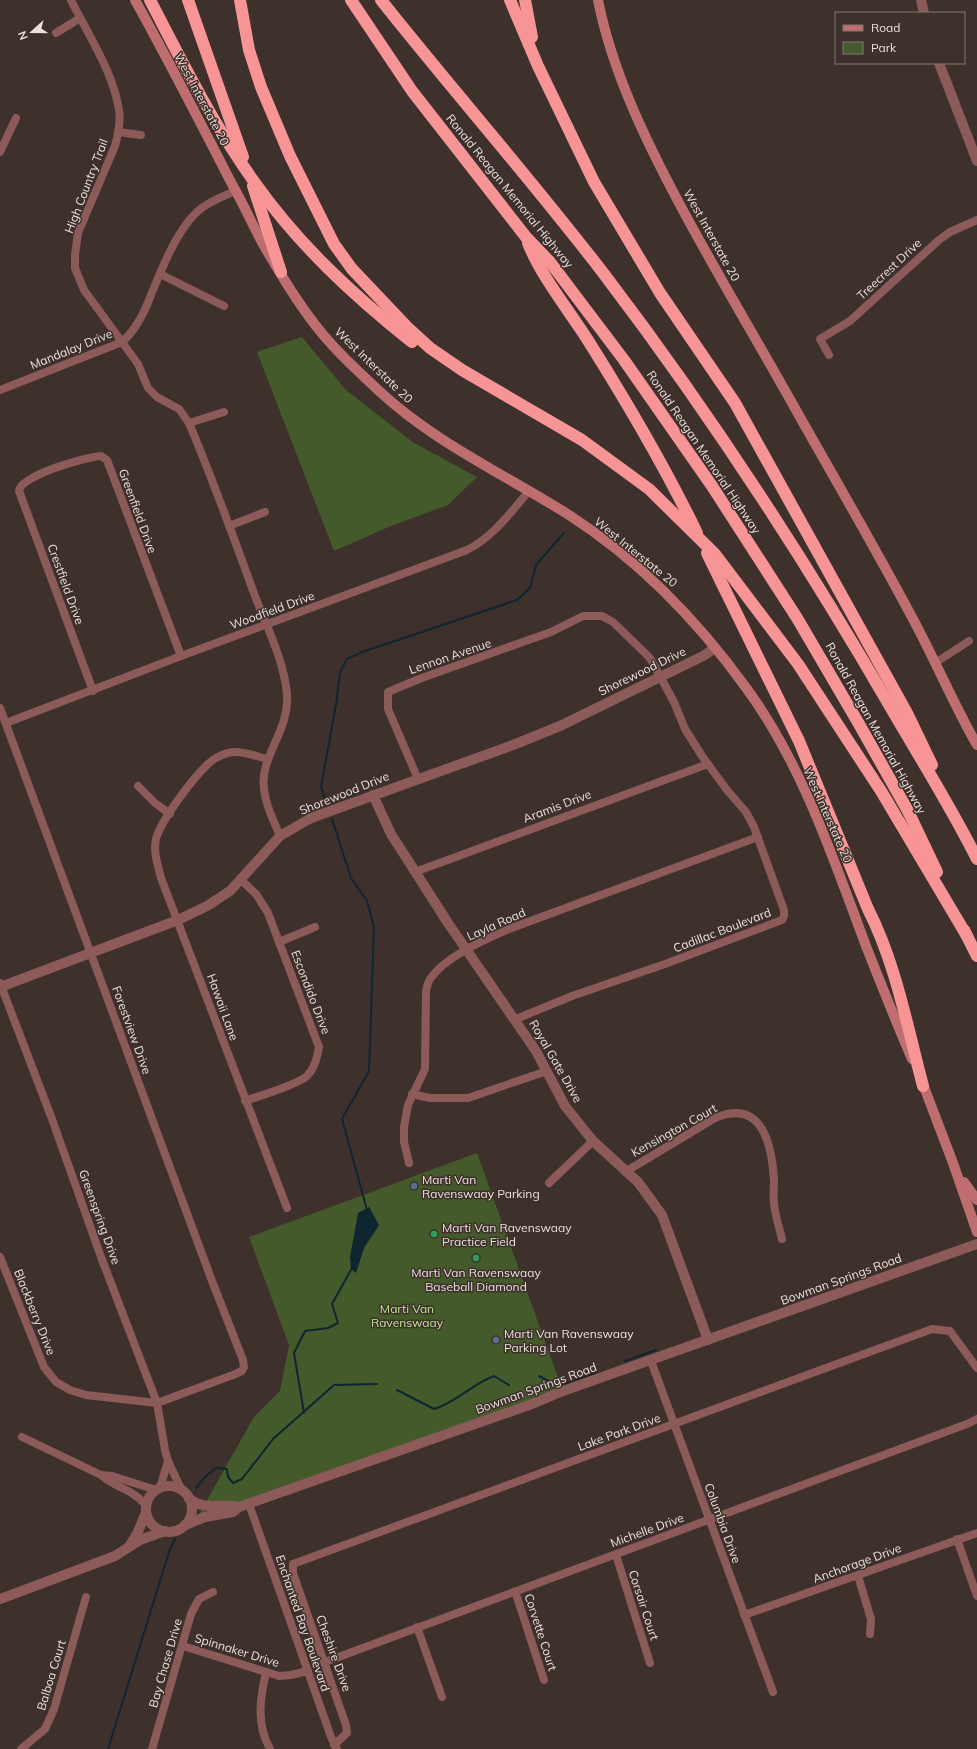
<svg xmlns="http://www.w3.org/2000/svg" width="977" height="1749" font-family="Mulish,sans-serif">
	<rect width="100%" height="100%" fill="#3e302b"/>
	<!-- green -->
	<g fill="#445a2b">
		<polygon points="302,337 346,390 414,443 477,477 448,505 391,526 334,551 257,352"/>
		<polygon points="477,1153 563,1391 198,1516 254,1417 280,1391 289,1345 249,1237"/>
	</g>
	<!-- water -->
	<polygon fill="#0d2630" points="369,1207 379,1225 364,1248 356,1273 351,1269 350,1257 358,1213"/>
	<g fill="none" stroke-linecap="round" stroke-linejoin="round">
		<!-- stream -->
		<g stroke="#0d2630" stroke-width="2">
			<polyline points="327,805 321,787 336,705 340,672 347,659 362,652 517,600 530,588 536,565 564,533"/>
			<polyline points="332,819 351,878 367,901 374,927 369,1071 342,1119 367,1210"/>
			<polyline points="625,1361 656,1350"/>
			<polyline points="539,1376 556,1385 568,1383 596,1373"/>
			<path d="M397,1390L434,1409C457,1402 472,1384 494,1376L509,1385"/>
			<polyline points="304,1413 294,1353 305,1331 328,1328 338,1323 332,1304 352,1268"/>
			<polyline points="196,1488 205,1477 216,1468 227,1469 228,1477 233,1483 242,1479 273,1439 334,1385 377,1384"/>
			<polyline points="108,1749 169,1552 175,1539"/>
		</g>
		<!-- minor -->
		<g stroke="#8d5a5a" stroke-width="8">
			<path d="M71,0C88,35 113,71 119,110C121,122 118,135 115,146L78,233L75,255V268L84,290L138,364L148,388L157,397L179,409L189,423C213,480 234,538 255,596C267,627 284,661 287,694C289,722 273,742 266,766C258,790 271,815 280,836"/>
			<polyline points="56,33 80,18"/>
			<polyline points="118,132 141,135"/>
			<polyline points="0,152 16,118"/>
			<polyline points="160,274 224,306"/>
			<polyline points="829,355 820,339 850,321 939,240 950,232 977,220"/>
			<path d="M0,390L122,342C136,330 145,311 151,295C162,268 179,224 203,207C214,200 225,195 236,191"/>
			<polyline points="189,423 224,412"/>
			<polyline points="229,526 265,512"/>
			<polyline points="935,663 969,641"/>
			<path d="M93,691L19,491C21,475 86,457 101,456L107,460L181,656"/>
			<polyline points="0,708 212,1281 243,1360 244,1367 242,1371 233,1375 157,1403 86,1395 70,1390 56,1382 44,1367 0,1257"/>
			<path d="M6,723L181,656L467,550C493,537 510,513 529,491"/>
			<path d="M268,759C258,757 244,751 233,752C224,753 214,758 208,764C193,778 161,820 156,839C153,852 158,866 161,878L287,1208"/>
			<polyline points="418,779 388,709 388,692 419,679 551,632 583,616 602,616 613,622 650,658 674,702 685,729 702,756 727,790 746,812 754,827 784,910 784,916 782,920 665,964 572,996 516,1019"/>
			<polyline points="138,786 155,803 170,814"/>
			<polyline points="415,872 708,764"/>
			<path d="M241,880L256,894L268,913L319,1047C317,1057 315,1068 307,1076C297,1085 259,1096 245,1101"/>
			<polyline points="279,942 315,927"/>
			<polyline points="0,983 52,1119 101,1257 157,1403 165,1450 168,1461 182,1491"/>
			<polyline points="412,1094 430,1098 468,1098 547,1071"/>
			<path d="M409,1163L404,1142V1127L408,1105L425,1069L426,991C427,987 428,982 430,979C446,956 484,940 509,929L758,837"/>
			<path d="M625,1172L715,1118C762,1098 772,1144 774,1181C774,1188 773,1195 774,1203C775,1215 779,1227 782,1239"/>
			<polyline points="549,1183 593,1141"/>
			<polyline points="651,1361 773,1692"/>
			<polyline points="22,1437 101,1475 112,1476 156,1490"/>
			<path d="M101,1475C117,1489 131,1488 146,1505"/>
			<polyline points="160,1488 168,1461"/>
			<polyline points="249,1504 331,1737 337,1749"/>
			<polyline points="957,1539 977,1596"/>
			<polyline points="616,1555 650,1663"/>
			<polyline points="858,1576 871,1619 870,1634"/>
			<polyline points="515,1591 544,1680"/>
			<polyline points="744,1615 977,1533"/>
			<polyline points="417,1627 442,1697"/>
			<polyline points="183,1646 279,1676 291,1675 308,1671"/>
			<polyline points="325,1662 967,1424 977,1419"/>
			<path d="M266,1672C260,1699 256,1724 270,1749"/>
			<polyline points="334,1745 347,1733 346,1725 293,1573 293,1564 932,1329 950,1331 977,1368"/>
			<polyline points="21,1749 45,1729 54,1709 86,1597"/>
			<polyline points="152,1749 191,1614 199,1599 213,1592"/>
		</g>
		<!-- tertiary -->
		<g stroke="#8d5a5a" stroke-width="10">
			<polyline points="921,0 924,13"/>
			<polyline points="939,63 977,161"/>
			<polyline points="373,795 391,834 448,923 536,1051 565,1106 593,1141 638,1182 662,1215 708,1340"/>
			<polyline points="0,987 178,920 207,906 230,891 280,836 311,818 513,745 560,726 703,656 715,648"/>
			<circle cx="169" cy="1509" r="23"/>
			<path d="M189,1499C209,1512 219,1502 239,1507"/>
			<polyline points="185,1525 205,1517 233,1512 239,1507 532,1404 563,1391 977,1244"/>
			<polyline points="130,1545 138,1532 146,1512"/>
			<polyline points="0,1599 115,1556 140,1540 165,1531"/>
		</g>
		<!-- secondary -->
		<g stroke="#be6e6f" stroke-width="10">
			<path d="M135,0C169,61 201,124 233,186C244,205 253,226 264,246C284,280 306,317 333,346C347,361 362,375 377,389C433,442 504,474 569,515C639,560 698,621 747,689C803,766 833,858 866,946C881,984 896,1022 912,1059"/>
			<path d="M598,0C612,71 645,139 679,203C718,276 761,347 801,419C839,486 878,553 914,621C936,662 954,705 977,745"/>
			<polyline points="921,1079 953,1163 977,1232"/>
			<polyline points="964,1182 977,1200"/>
		</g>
		<!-- motorway -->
		<g stroke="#f79495" stroke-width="12">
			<path d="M150,0C182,62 214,126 255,183C299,245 353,295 412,342"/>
			<polyline points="188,0 243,157"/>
			<polyline points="240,0 249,50 261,87 290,156 334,244 352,269 407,327 430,348 462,370 582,440 649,489 715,554 798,664 881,791 967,936"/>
			<polyline points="351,0 412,91 526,237 550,262 624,360 712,486 797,618 859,724 908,811 937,872"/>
			<path d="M381,0C454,92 532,180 604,274C709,412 804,558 891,708C920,758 951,807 977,859"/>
			<polyline points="510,0 538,66 594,182 660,293 735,403 908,715 932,765"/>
			<polyline points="525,0 532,37"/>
			<polyline points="253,186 281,272"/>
			<path d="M528,243C542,278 569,310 589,342C628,404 665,467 697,533"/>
			<path d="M707,553L799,741L868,909C896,964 907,1026 923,1086"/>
			<polyline points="964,930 977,956"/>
		</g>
	</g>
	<!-- markers -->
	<g fill="#5c6f8a" stroke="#3e302b" stroke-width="1.5">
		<circle cx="414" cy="1186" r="4"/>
		<circle cx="496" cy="1340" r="4"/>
	</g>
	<g fill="#2e9e5b" stroke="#3e302b" stroke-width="1.5">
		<circle cx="434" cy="1234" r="4"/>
		<circle cx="476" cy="1258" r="4"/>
	</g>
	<g text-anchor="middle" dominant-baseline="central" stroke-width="3" stroke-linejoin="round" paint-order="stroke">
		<!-- street labels -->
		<g font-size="12" fill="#eae0dd" stroke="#3e302b">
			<text transform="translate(202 99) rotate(62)">West Interstate 20</text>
			<text transform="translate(86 186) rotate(-69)">High Country Trail</text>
			<text transform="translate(510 191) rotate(51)">Ronald Reagan Memorial Highway</text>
			<text transform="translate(712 235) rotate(61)">West Interstate 20</text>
			<text transform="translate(889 269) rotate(-43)">Treecrest Drive</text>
			<text transform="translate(71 349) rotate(-22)">Mandalay Drive</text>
			<text transform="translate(374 365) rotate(44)">West Interstate 20</text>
			<text transform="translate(704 452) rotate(56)">Ronald Reagan Memorial Highway</text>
			<text transform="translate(138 511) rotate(70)">Greenfield Drive</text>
			<text transform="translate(636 552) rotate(39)">West Interstate 20</text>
			<text transform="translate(66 584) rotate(70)">Crestfield Drive</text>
			<text transform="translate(272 610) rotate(-20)">Woodfield Drive</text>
			<text transform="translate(450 656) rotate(-19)">Lennon Avenue</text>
			<text transform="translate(642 671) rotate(-26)">Shorewood Drive</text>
			<text transform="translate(876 728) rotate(61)">Ronald Reagan Memorial Highway</text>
			<text transform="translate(344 793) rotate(-22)">Shorewood Drive</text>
			<text transform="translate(557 806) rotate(-21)">Aramis Drive</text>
			<text transform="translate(828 815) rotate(66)">West Interstate 20</text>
			<text transform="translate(496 924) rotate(-24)">Layla Road</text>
			<text transform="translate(722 930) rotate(-21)">Cadillac Boulevard</text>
			<text transform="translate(311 992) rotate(69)">Escondido Drive</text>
			<text transform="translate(223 1007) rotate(70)">Hawaii Lane</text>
			<text transform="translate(132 1030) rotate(70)">Forestview Drive</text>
			<text transform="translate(556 1061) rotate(60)">Royal Gate Drive</text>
			<text transform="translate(674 1130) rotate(-29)">Kensington Court</text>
			<text transform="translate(100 1217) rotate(70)">Greenspring Drive</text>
			<text transform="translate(841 1279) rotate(-20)">Bowman Springs Road</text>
			<text transform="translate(35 1312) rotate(68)">Blackberry Drive</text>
			<text transform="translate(536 1388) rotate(-20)">Bowman Springs Road</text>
			<text transform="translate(619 1432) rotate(-20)">Lake Park Drive</text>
			<text transform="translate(723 1523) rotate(70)">Columbia Drive</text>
			<text transform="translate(647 1530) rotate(-20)">Michelle Drive</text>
			<text transform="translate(857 1563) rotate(-20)">Anchorage Drive</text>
			<text transform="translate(644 1605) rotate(72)">Corsair Court</text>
			<text transform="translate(303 1623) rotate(71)">Enchanted Bay Boulevard</text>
			<text transform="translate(541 1632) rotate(72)">Corvette Court</text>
			<text transform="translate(237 1650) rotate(17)">Spinnaker Drive</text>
			<text transform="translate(334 1653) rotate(70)">Cheshire Drive</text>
			<text transform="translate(165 1663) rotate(-74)">Bay Chase Drive</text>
			<text transform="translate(51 1675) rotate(-73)">Balboa Court</text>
		</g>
		<!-- poi labels -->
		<g font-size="12" fill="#eae0dd" stroke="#3e302b" text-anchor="start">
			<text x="422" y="1179">Marti Van<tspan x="422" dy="14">Ravenswaay Parking</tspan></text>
			<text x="442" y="1227">Marti Van Ravenswaay<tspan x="442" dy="14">Practice Field</tspan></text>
			<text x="476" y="1272" text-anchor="middle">Marti Van Ravenswaay<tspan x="476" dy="14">Baseball Diamond</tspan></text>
			<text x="504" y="1333">Marti Van Ravenswaay<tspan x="504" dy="14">Parking Lot</tspan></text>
		</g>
		<!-- park labels -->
		<g font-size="12" fill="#bce691" stroke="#3e302b">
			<text x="407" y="1308">Marti Van<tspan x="407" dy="14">Ravenswaay</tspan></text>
		</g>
	</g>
	<!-- legend -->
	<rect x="835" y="12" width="130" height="52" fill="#3e302b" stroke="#837672"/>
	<rect x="843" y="25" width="20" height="6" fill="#be6e6f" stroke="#837672"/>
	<text x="871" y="32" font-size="12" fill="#eae0dd">Road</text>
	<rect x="843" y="42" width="20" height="12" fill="#445a2b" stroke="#837672"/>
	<text x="871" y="52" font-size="12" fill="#eae0dd">Park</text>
	<!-- north arrow -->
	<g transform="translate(32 32) rotate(249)" stroke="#3e302b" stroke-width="3" paint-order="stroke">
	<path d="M0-3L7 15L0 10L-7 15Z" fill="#eae0dd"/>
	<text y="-6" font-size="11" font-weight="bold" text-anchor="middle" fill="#eae0dd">N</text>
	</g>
</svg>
